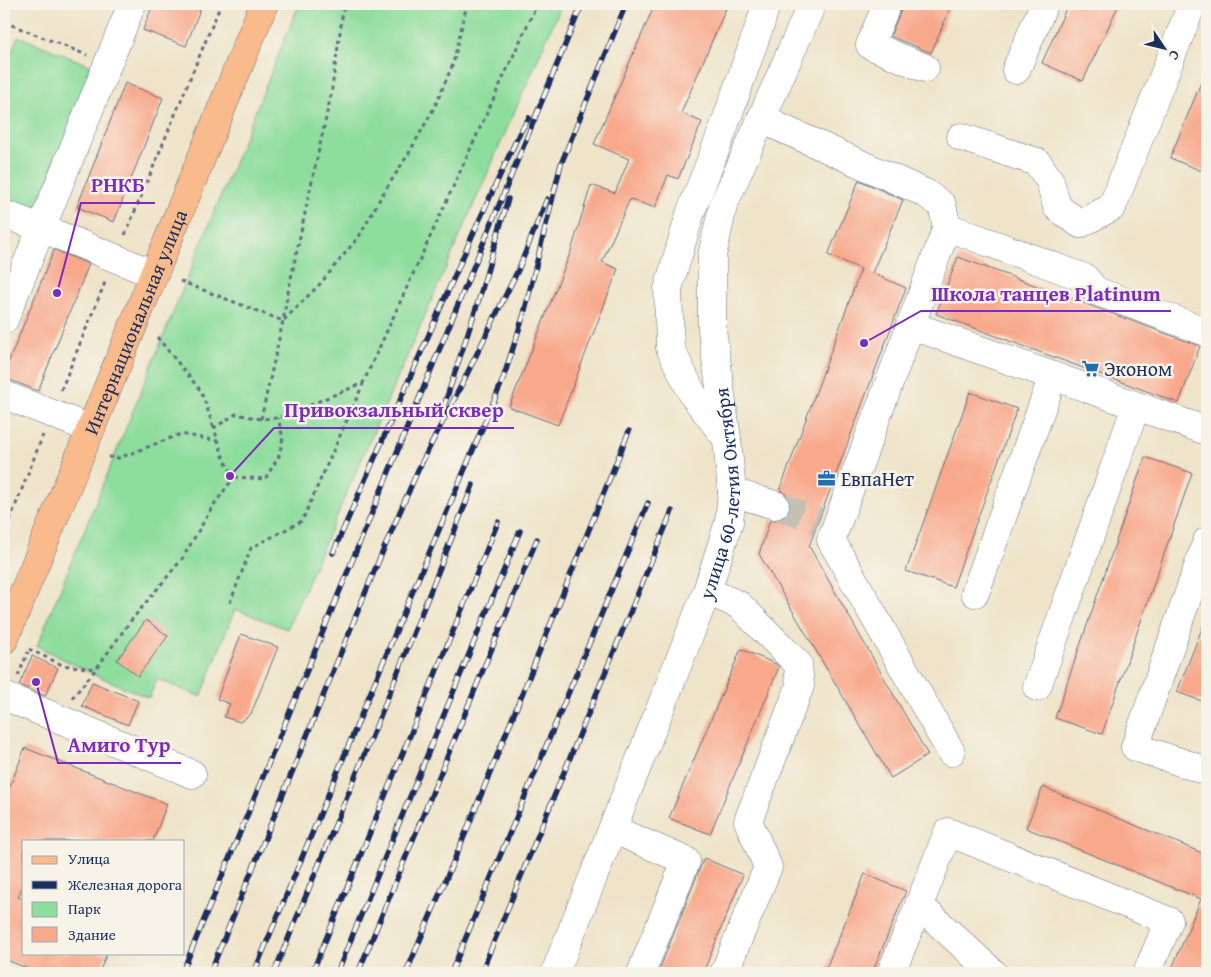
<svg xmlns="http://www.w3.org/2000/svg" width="1211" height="977" font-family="'Gentium Book Plus',serif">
	<rect width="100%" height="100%" fill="#f7f3e8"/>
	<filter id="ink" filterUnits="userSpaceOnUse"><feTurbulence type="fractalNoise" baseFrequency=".02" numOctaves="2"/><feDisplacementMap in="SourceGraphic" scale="10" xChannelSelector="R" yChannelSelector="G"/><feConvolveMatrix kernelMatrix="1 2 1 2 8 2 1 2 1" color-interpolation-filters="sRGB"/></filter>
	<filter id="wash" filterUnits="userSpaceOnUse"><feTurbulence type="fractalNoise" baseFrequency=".0096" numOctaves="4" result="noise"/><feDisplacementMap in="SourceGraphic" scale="20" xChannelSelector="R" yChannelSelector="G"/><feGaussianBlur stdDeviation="1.12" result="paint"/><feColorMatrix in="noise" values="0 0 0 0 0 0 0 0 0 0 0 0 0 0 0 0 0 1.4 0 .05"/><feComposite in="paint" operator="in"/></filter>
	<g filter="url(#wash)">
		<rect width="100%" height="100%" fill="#efe4c9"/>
		<!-- green -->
		<g fill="#8ddd9c" stroke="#54867d">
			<polygon points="299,4 562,4 287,629 235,609 201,697 157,679 149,698 95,675 37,646"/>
			<polygon points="18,36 101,70 38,221 4,208 4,73"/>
		</g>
		<g id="blocks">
			<!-- building -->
			<g fill="#f8a98c">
				<polygon points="153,4 202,4 186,46 143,30"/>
				<polygon points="655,4 728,4 681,113 702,122 678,179 668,175 655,208 630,199 602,262 618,269 558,425 509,407 571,251 591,185 615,193 629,159 594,144"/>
				<polygon points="902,4 952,4 931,53 890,36 901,10"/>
				<polygon points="1068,4 1119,4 1083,81 1042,63"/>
				<polygon points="1207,68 1207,173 1170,158"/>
				<polygon points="125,83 163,98 114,222 77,207"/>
				<polygon points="859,180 903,200 872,273 906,288 809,546 928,755 891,778 759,554 770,520 779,520 785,517 790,510 790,501 787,495 780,490 861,269 828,255"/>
				<polygon points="54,250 89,264 38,391 10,380 4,380 4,373"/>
				<polygon points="958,257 1200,346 1179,403 936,314"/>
				<polygon points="970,392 1017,409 953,587 906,571"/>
				<polygon points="1145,457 1192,473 1102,734 1055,718"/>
				<polygon points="1206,618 1207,618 1207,703 1177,692"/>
				<polygon points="146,620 168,636 138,676 117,660"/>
				<polygon points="241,634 278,647 251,714 240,722 224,717 230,704 217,699"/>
				<polygon points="741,649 776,664 779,667 710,834 669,818"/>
				<polygon points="32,656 58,668 45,696 19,685"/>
				<polygon points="92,682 138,701 128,725 82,706"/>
				<polygon points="25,748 167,804 153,841 24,841 24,883 18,897 24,900 24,953 107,953 99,973 39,973 4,959 4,801"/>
				<polygon points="1043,787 1207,855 1207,973 1170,973 1201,899 1026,828"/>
				<polygon points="704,858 743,875 703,973 658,973"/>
				<polygon points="865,874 906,891 872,973 824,973"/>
			</g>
		</g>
	</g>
	<g filter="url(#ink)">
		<use href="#blocks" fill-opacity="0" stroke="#656e83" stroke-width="1"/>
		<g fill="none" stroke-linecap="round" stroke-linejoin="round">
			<!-- minor-tunnel -->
			<polyline stroke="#c5c0b4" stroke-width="28" stroke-dasharray="28 14" stroke-linecap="butt" points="775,505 818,521"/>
			<defs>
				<g id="minor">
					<polyline points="887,4 870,45 925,68"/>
					<polyline points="1016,70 1044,4"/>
					<polyline points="761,119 925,193 942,205 947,227 831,540 951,752"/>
					<polyline points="961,137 1037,162 1050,181 1057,207 1080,224 1112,207 1192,4"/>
					<polyline points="4,214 41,228 154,274"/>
					<polyline points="947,227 1085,278 1096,291 1207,332"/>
					<polyline points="4,320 132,4"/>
					<polyline points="910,325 1207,431"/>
					<polyline points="4,395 91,429"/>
					<polyline points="727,439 693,395 670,348 668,289 691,211 721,135 761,22 766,4"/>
					<polyline points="732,492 775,505"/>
					<polyline points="1207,541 1135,747 1207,771"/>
					<polyline points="707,591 739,605 798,664 800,686 748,821 768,867 724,973"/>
					<polyline points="975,593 1053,376"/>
					<polyline points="1037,687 1136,406"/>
					<polyline points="4,696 192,774"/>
					<polyline points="612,829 686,861 641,973"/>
					<polyline points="919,905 993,973"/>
					<path id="s1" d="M555,973L707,591L729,522L732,492L727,439L712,329V256L723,206L812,4"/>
					<polyline points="891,973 919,905 948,832 1169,921 1147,973"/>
				</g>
				<g id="major">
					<path id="s2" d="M4,640L133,326L264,4"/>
				</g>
			</defs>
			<!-- minor casing -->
			<use href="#minor" stroke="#656e83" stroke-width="29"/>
			<!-- major casing -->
			<use href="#major" stroke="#656e83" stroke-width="29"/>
			<!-- path -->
			<g stroke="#656e83" stroke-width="3" stroke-dasharray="4 4" stroke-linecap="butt">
				<polyline points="4,22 87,55"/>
				<polyline points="125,235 221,4"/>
				<polyline points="180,281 283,321 321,283 360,235 381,197 409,153 435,106 453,64 467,4"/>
				<polyline points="157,337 201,391 214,428"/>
				<polyline points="61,390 106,280"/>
				<polyline points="261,419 283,321 287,297 308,199 331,95 344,4"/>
				<polyline points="108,457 119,458 181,434 218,441 214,428 236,414 261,419 278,418 363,383 537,4"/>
				<polyline points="234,477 265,479 279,456 283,438 278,418"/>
				<polyline points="4,535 43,435"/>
				<polyline points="230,603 251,548 302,521 363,384"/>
				<polyline points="29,649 62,665 96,669"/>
				<polyline points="18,676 28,652"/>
				<polyline points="72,698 96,669 129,623 182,559 213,506 234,477 224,459 218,441"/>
			</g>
			<!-- minor -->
			<use href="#minor" stroke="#fff" stroke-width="28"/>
			<!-- major -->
			<use href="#major" stroke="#fabb8c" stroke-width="28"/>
			<defs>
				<g id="rail">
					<polyline points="443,409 479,299 508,199"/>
					<polyline points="333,553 473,234 519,134 529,118"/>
					<polyline points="182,973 582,4"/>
					<polyline points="210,973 373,574 418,470 465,378 519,268 547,199"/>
					<polyline points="254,973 404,612 502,382 524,314 561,164 626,4"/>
					<polyline points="274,973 379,719 473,485"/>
					<polyline points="312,973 498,522"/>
					<polyline points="337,973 520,531"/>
					<polyline points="358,973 537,539"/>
					<polyline points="406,973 466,832 629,431"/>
					<polyline points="451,973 648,503"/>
					<polyline points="481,973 672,511"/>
				</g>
			</defs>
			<!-- rail casing -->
			<use href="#rail" stroke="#1b2f5e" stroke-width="5.5"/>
			<!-- rail -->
			<use href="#rail" stroke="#f7f3e8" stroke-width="4" stroke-dasharray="11" stroke-linecap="butt"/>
		</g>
	</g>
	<!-- icons -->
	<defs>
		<symbol id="supermarket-bare" viewBox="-9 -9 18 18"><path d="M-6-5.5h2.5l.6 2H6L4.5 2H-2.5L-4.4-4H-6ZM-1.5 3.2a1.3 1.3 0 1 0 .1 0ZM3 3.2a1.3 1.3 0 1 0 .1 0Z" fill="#1f6fb2" stroke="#f7f3e8" stroke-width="2.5" paint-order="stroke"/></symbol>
		<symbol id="office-bare" viewBox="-9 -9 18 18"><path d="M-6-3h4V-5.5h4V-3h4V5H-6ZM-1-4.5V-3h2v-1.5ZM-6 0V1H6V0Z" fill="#1f6fb2" stroke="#f7f3e8" stroke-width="2.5" paint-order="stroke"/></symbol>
	</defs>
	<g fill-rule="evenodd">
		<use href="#supermarket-bare" x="1078" y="356" width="25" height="25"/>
		<use href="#office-bare" x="814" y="466" width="25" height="25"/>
	</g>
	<g text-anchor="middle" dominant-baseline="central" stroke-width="5" stroke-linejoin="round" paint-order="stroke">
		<!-- street labels -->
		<g font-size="20" fill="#1b2f5e" stroke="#f7f3e8">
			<text stroke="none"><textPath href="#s2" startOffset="344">Интернациональная улица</textPath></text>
			<text stroke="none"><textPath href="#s1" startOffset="511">улица 60-летия Октября</textPath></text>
		</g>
		<!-- poi labels -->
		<g font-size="20" fill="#1b2f5e" stroke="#f7f3e8" text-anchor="start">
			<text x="1104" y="368">Эконом</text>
			<text x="841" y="478">ЕвпаНет</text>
		</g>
	</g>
	<!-- callouts -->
	<path fill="none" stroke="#7b2cbf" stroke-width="2" d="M57 293L81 203H155M864 343L921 311H1171M230 476L274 428H514M36 682L58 763H181"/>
	<g fill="#7b2cbf" stroke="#f7f3e8" stroke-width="2">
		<circle cx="57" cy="293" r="5"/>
		<circle cx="864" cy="343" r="5"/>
		<circle cx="230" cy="476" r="5"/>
		<circle cx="36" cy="682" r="5"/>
	</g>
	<g font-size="21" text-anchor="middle" font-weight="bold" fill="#7b2cbf" stroke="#f7f3e8" stroke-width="5" stroke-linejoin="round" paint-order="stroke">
		<text x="118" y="192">РНКБ</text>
		<text x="1046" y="301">Школа танцев Platinum</text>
		<text x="394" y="417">Привокзальный сквер</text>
		<text x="119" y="752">Амиго Тур</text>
	</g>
	<!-- margin -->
	<rect width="1211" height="977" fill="none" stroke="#f7f3e8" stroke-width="20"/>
	<!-- legend -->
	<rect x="22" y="840" width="162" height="115" fill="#f7f3e8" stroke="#9fa5b1"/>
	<rect x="32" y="856" width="25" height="8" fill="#fabb8c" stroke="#9fa5b1"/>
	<text x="68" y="864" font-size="15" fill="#1b2f5e">Улица</text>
	<rect x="32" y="881" width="25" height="8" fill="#1b2f5e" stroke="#9fa5b1"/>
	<text x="68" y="890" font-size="15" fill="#1b2f5e">Железная дорога</text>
	<rect x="32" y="902" width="25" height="15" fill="#8ddd9c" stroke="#9fa5b1"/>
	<text x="68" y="914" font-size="15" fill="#1b2f5e">Парк</text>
	<rect x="32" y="927" width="25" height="15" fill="#f8a98c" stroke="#9fa5b1"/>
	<text x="68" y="940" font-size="15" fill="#1b2f5e">Здание</text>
	<!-- north arrow -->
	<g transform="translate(1164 48) rotate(125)" stroke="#f7f3e8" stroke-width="4" paint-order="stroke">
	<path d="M0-4L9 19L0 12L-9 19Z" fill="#1b2f5e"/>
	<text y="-8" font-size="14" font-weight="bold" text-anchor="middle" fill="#1b2f5e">С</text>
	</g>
</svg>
